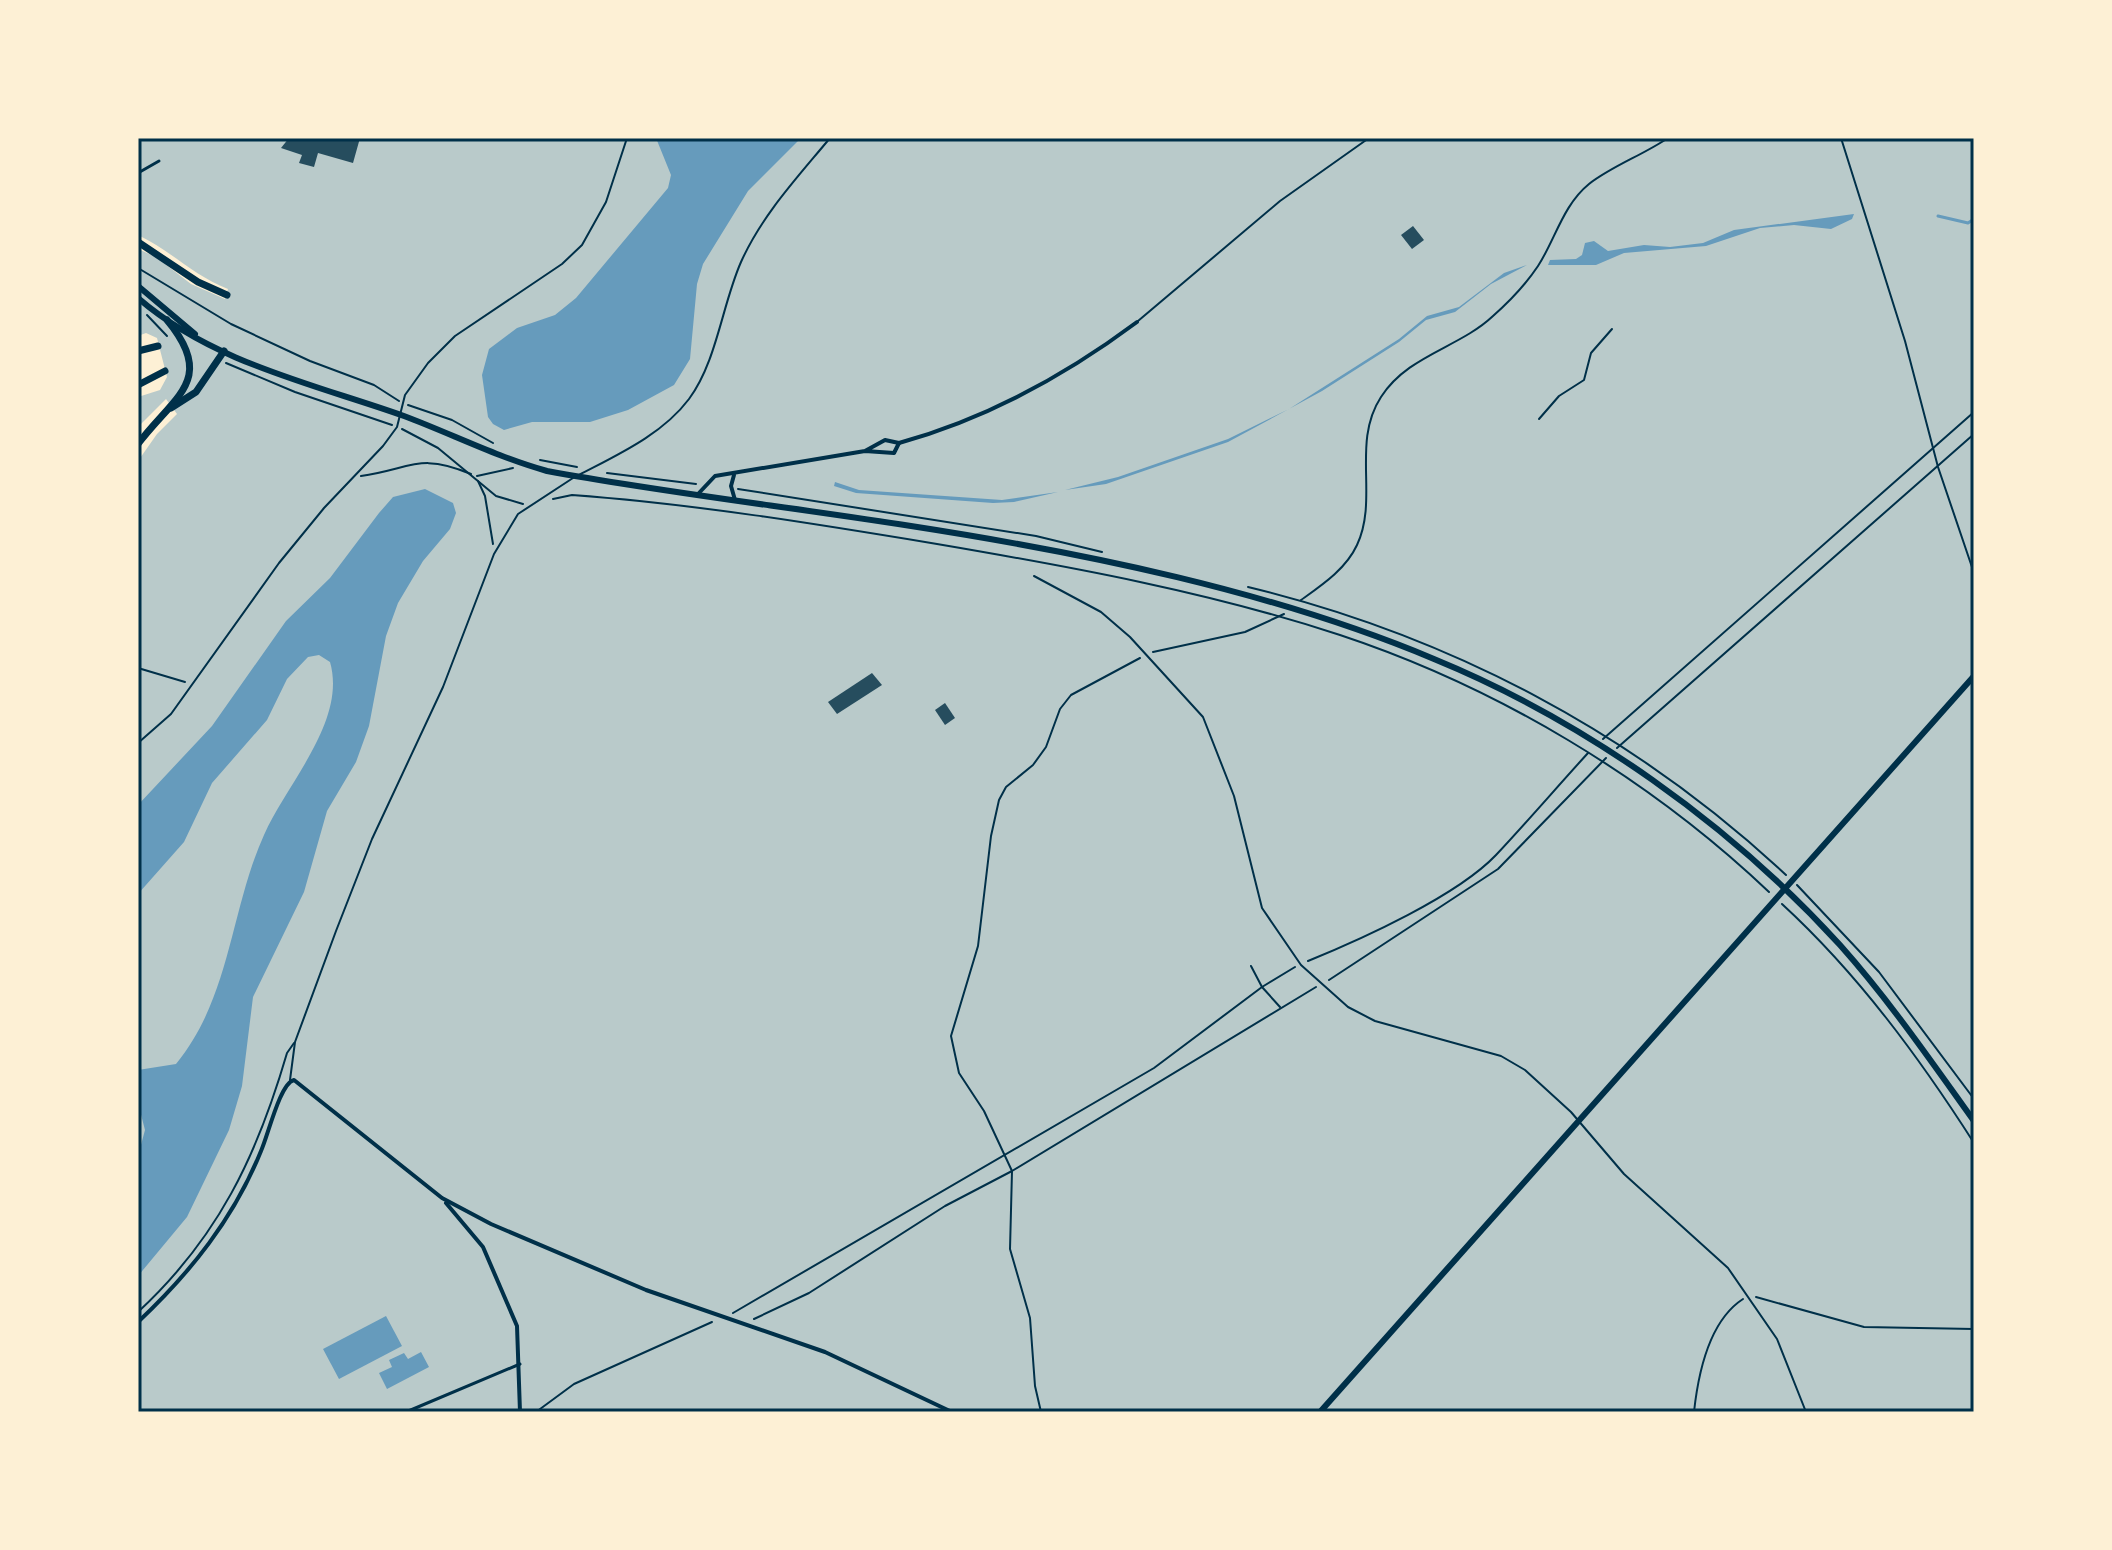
<svg xmlns="http://www.w3.org/2000/svg" width="2112" height="1550" font-family="'Alegreya Sans',sans-serif">
	<rect width="100%" height="100%" fill="#fdf0d5"/>
	<!-- green -->
	<path fill="#b9caca" d="M138,138H1974V1412H138V461L157,434L177,414L166,399L138,427V397L160,390L167,377L157,338L146,333L138,336V249L156,257L191,284L225,299L228,289C194,276 170,250 138,235Z"/>
	<!-- water -->
	<g fill="#669bbc">
		<polygon points="656,138 801,138 748,191 703,264 697,284 690,359 674,385 628,410 590,422 532,422 504,430 493,424 488,417 482,375 489,349 517,328 555,315 576,298 668,188 671,175"/>
		<polygon points="1854,214 1852,219 1831,229 1794,225 1760,228 1706,246 1624,253 1596,265 1548,265 1550,260 1576,259 1582,255 1585,243 1594,241 1608,251 1644,245 1670,247 1703,243 1734,230"/>
		<polygon points="1527,265 1491,284 1455,312 1426,320 1399,342 1322,391 1228,442 1106,484 1065,490 1118,477 1228,439 1289,409 1399,339 1427,316 1459,307 1504,273"/>
		<polygon points="835,482 859,490 1002,500 1058,492 1014,502 993,503 856,493 834,486"/>
		<path d="M425,489L453,503L456,513L450,529L423,561L398,603L386,636L369,726L356,762L327,811L304,892L253,997L242,1086L229,1130L187,1217L138,1276V1156L145,1130L138,1103V1070L176,1064C231,997 230,910 264,835C287,783 347,721 330,662L319,655L308,657L287,679L267,720L212,783L184,842L138,894V805L212,726L286,621L330,578L379,513L393,497Z"/>
		<polygon points="386,1316 402,1346 339,1379 323,1349"/>
		<polygon points="421,1352 429,1367 387,1389 379,1373 392,1367 389,1360 404,1353 408,1359"/>
	</g>
	<g fill="none" stroke-linecap="round" stroke-linejoin="round">
		<!-- stream -->
		<polyline stroke="#669bbc" stroke-width="3" points="1938,216 1968,223 1974,219"/>
	</g>
	<!-- building -->
	<g fill="#264d5e">
		<polygon points="289,138 360,138 353,163 318,153 314,167 299,163 302,155 281,148"/>
		<polygon points="1413,226 1424,240 1412,249 1401,235"/>
		<polygon points="872,673 882,685 837,714 828,702"/>
		<polygon points="945,703 955,718 945,725 935,710"/>
	</g>
	<g fill="none" stroke-linecap="round" stroke-linejoin="round">
		<!-- path -->
		<g stroke="#003049" stroke-width="2">
			<polyline points="1841,138 1905,341 1938,467 1974,573"/>
			<polyline points="138,268 231,324 310,361 374,385 399,401"/>
			<polyline points="147,315 167,336"/>
			<polyline points="226,363 295,392 392,425"/>
			<polyline points="408,405 452,420 493,443"/>
			<polyline points="1539,419 1559,396 1584,380 1591,353 1612,329"/>
			<polyline points="402,429 438,448 496,496 523,504"/>
			<polyline points="540,460 577,467"/>
			<polyline points="607,473 696,484"/>
			<path d="M361,476C411,469 419,452 471,474"/>
			<polyline points="477,476 513,468"/>
			<polyline points="478,481 485,496 493,544"/>
			<polyline points="738,489 1036,536 1102,552"/>
			<path d="M553,499L572,495C695,504 816,524 937,544C1072,567 1209,592 1340,635C1497,687 1649,778 1769,892"/>
			<path d="M1248,587C1450,636 1634,733 1786,875"/>
			<path d="M1301,600C1322,585 1346,569 1357,545C1379,498 1351,443 1381,397C1408,355 1459,348 1493,316C1509,302 1526,284 1538,266C1555,240 1563,205 1589,184C1612,166 1643,155 1668,138"/>
			<polyline points="1153,652 1245,632 1284,614"/>
			<polyline points="138,668 185,682"/>
			<polyline points="1603,739 1974,412"/>
			<polyline points="1617,748 1974,434"/>
			<polyline points="1797,885 1879,972 1974,1099"/>
			<path d="M1782,904C1858,974 1919,1057 1974,1143"/>
			<path d="M1308,961C1362,939 1457,896 1496,855C1527,822 1557,787 1588,753"/>
			<polyline points="1251,966 1262,987 1280,1007"/>
			<polyline points="1329,980 1498,869 1606,758"/>
			<polyline points="1756,1297 1864,1327 1974,1329"/>
			<polyline points="733,1313 1154,1068 1262,987 1295,967"/>
			<polyline points="754,1319 809,1293 945,1206 1012,1171 1316,987"/>
			<polyline points="536,1412 574,1384 712,1322"/>
			<polyline points="1041,1412 1035,1386 1030,1318 1010,1249 1012,1171 984,1111 959,1073 951,1036 978,946 991,836 999,800 1006,787 1033,765 1046,747 1060,709 1071,695 1140,658"/>
			<path d="M1694,1412C1698,1375 1709,1321 1743,1299"/>
		</g>
		<!-- service -->
		<g stroke="#003049" stroke-width="2">
			<polyline points="1138,321 1280,201 1369,138"/>
			<path d="M579,475C617,455 662,435 689,399C717,361 722,305 741,262C762,215 797,178 830,138"/>
			<polyline points="1034,576 1101,612 1130,637 1203,717 1234,796 1262,908 1301,965 1348,1007 1375,1021 1501,1056 1525,1070 1571,1112 1624,1174 1728,1268 1777,1339 1806,1412"/>
			<polyline points="138,743 171,714 279,563 324,508 383,446 397,427 405,395 428,363 455,336 562,264 582,245 606,202 627,138"/>
			<polyline points="290,1080 295,1042 336,931 372,839 443,687 494,554 518,514 573,478"/>
			<path d="M138,1312C218,1238 257,1156 287,1053L294,1043"/>
		</g>
		<!-- pedestrian -->
		<g stroke="#003049" stroke-width="3">
			<polyline points="138,173 159,161"/>
			<polyline points="406,1412 520,1364"/>
		</g>
		<!-- minor -->
		<g stroke="#003049" stroke-width="4">
			<path d="M899,443C986,419 1066,375 1137,322"/>
			<polyline points="734,475 731,486 735,500"/>
			<polyline points="698,494 715,476 865,451 894,453 899,443 885,440 865,451"/>
			<polyline points="446,1203 483,1247 517,1326 520,1412"/>
			<path d="M138,1322C191,1272 234,1218 261,1151C268,1136 280,1083 294,1080L442,1198L491,1224L646,1290L825,1352L952,1412"/>
		</g>
		<!-- secondary -->
		<g stroke="#003049" stroke-width="6">
			<polyline points="138,286 195,334"/>
			<path d="M138,298C213,363 314,384 404,416C452,434 497,457 547,471C667,493 790,507 911,526C1085,553 1272,591 1434,659C1585,721 1730,824 1840,945C1889,1000 1931,1061 1974,1121"/>
			<polyline points="1320,1412 1974,676"/>
		</g>
		<!-- trunk -->
		<g stroke="#003049" stroke-width="7">
			<polyline points="138,242 198,282 227,295"/>
			<polyline points="138,351 158,346"/>
			<polyline points="138,385 165,371"/>
			<polyline points="171,408 196,392 224,351"/>
			<path d="M138,444C174,396 217,380 167,320"/>
		</g>
	</g>
	<!-- border -->
	<rect width="2112" height="1550" fill="none" stroke="#fdf0d5" stroke-width="280"/>
	<rect x="140" y="140" width="1832" height="1270" fill="none" stroke="#003049" stroke-width="3"/>
</svg>
